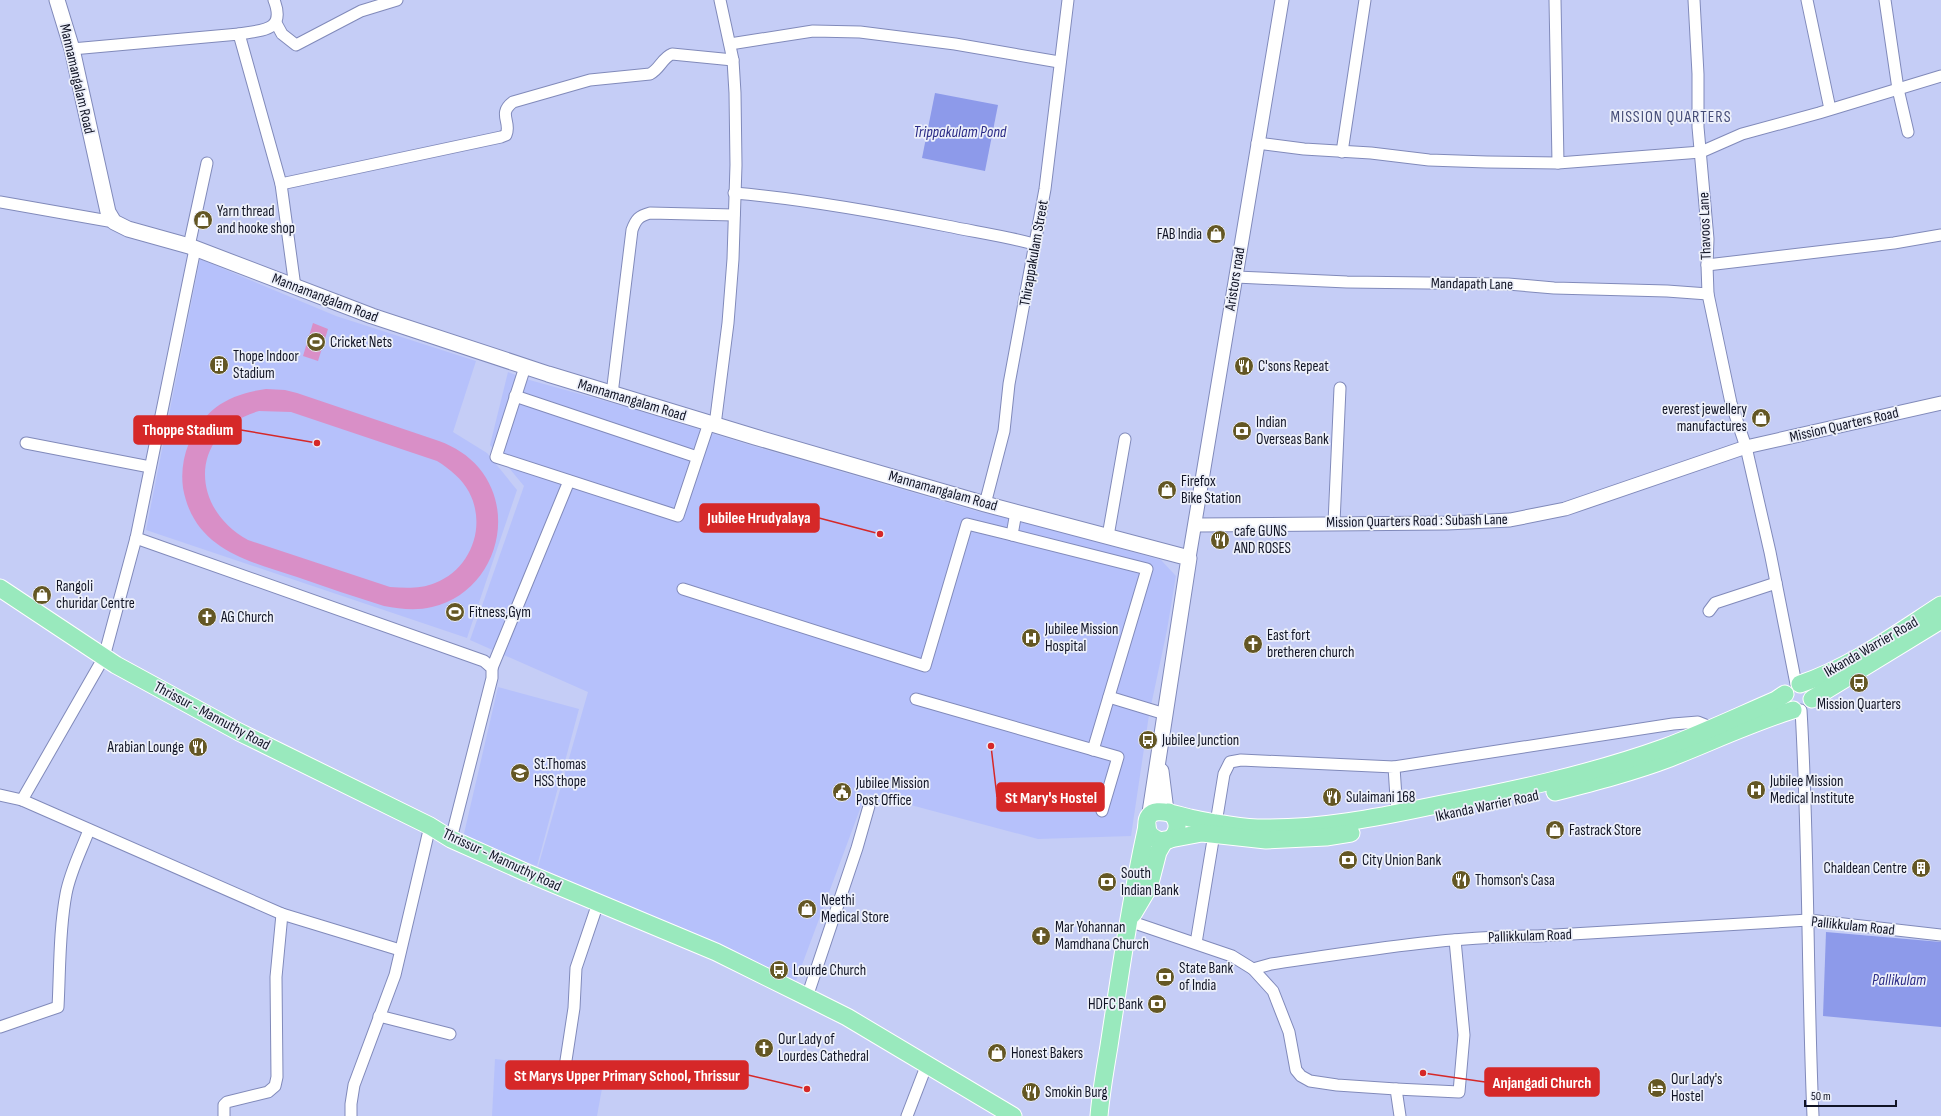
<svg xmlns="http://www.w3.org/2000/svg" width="1941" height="1116" font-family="'Sofia Sans Condensed',sans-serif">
	<rect width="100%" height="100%" fill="#c5cdf6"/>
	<!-- built -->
	<g fill="#b6c1fb">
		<polygon points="200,259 336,316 476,361 453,432 487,453 517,490 467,638 146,530"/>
		<polygon points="508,372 526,379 630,408 753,446 976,511 1033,524 1161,560 1176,576 1167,630 1149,715 1131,836 1038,839 866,793 796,981 538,867 588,692 470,640 524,486 490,445"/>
		<polygon points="498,687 579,709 537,866 463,838"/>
		<polygon points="495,1059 605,1072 597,1116 492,1116"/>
	</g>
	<!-- green -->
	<g fill="#d98fc7" fill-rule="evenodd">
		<polygon points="313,323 328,329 318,361 303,356"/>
		<path d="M266,389L285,390L297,393L439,441C455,447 468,455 479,468C519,516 493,593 432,607C416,611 400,609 384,606C355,597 326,587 297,577C247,561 194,549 183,488C181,473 183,457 189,443C205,408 229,394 266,389ZM259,411L291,412L437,461C450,469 462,479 469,492C487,526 471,569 435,583C421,589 405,588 390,587L248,540C188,507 190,431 259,411Z"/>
	</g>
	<!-- water -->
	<g fill="#8d9aea">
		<polygon points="935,93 998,105 985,171 922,158"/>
		<polygon points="1826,932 1941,942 1941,1027 1823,1016"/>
	</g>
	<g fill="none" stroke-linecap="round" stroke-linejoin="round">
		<defs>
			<g id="minor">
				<polyline points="1555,0 1558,163"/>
				<polyline points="1694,0 1698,74 1698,127 1708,239 1707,265 1708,294 1731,403 1746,447 1770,552 1796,684"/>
				<polyline points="1807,0 1830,109"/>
				<polyline points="1885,0 1898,89 1908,132"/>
				<polyline points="276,23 282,34 296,45 361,11 397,0"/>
				<path d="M239,34C263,30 286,31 274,0"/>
				<polyline points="730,44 813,31 860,32 955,44 1059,62"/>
				<polyline points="72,49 239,34 281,184 295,287"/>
				<polyline points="1257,143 1304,149 1371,153 1429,160 1487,162 1558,163 1701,152 1742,134 1819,113 1941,76"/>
				<polyline points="1342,152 1365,0"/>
				<path d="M281,184L501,137L506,135C512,122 497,114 513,102L590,80L650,74C660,69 662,58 672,54L733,60"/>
				<path d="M734,193C806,199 877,212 947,226C976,232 1005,236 1034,244"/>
				<polyline points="0,202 114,222"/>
				<polyline points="189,246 207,163"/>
				<polyline points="1707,265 1894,243 1941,235"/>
				<polyline points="1236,277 1347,282 1508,284 1554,288 1667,291 1708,294"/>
				<polyline points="525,367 496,457 678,516 709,423"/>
				<path d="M612,394L632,230C636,219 639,216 650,213L734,215"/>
				<polyline points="515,396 697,457"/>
				<polyline points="715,425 728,323 733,259 736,165 735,93 733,60 720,0"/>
				<polyline points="26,443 150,467"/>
				<polyline points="985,504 1004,431 1009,384 1045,189 1068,0"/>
				<polyline points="1016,512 1012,535 1147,569 1093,750"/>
				<polyline points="1334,523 1340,388"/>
				<polyline points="1108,536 1125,439"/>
				<polyline points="136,538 484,661 492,668 492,678 451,839"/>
				<polyline points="683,589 925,666 967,524 1012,535"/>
				<polyline points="1709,611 1715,603 1776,583"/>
				<polyline points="492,668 569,481"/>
				<polyline points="1109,697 1165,714"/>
				<polyline points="916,699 1118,757 1102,811"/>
				<path d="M1801,710C1809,846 1807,981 1813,1116"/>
				<polyline points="1394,767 1673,724 1698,722 1713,728"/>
				<polyline points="0,795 22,800 282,914 400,950"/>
				<polyline points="22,800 104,657 136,538 195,249"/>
				<polyline points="1216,823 1224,774 1230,762 1241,760 1394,767 1397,813"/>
				<path d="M1129,921L1232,956L1253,969L1271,964C1360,951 1448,936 1538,936L1809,920L1941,935"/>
				<polyline points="1196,943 1214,834"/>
				<polyline points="1253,969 1273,991 1289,1032 1296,1070 1301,1076 1310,1081 1337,1085 1396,1089 1400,1116"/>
				<polyline points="807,997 857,848 869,806"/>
				<polyline points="379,1016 450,1034"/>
				<path d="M0,1027L58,1007C60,970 59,931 66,894C70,872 81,851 89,830"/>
				<polyline points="565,1067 574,1008 576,968 598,903"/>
				<polyline points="1396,1089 1459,1092 1464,1035 1455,940"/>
				<polyline points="224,1116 224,1105 227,1102 268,1092 275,1086 277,1077 276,977 282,914"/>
				<polyline points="351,1116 351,1104 354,1085 395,975 430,826"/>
				<polyline points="907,1116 927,1064"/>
			</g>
			<g id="tertiary">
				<polyline points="1196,525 1447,523 1510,520 1565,509 1746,447 1941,403"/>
				<polyline points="1189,558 1282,0"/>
			</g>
			<g id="secondary">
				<polyline points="57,0 72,49 108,212 114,222 128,229 189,246 372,316 548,374 755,437 985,504 1189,558 1149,819"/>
				<polyline points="1161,771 1166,811"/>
			</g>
			<g id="primary">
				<polyline points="0,588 116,665 239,732 430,826 451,839 527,873 716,952 809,998 847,1017 1013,1116"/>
				<path d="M1800,684C1851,667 1896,634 1941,605"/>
				<polyline points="1812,699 1941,620"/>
				<path d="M1555,792C1594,782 1633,772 1670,758C1711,742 1751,723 1793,710"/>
				<path d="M1169,812C1186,824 1173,848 1156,839C1151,837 1148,833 1147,828C1144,800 1178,816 1190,818C1198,820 1207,821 1215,823C1232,825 1251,829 1269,828C1322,828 1375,818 1427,807C1507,792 1588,775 1666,747C1703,733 1739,716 1776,700L1785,694"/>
				<polyline points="1170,839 1202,833 1266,840 1326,837 1351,833"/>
				<polyline points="1133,914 1149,887 1158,852 1165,840"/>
				<path d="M1099,1116C1101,1092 1105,1070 1109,1046C1120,973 1131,899 1147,826"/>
			</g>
		</defs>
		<!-- minor casing -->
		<use href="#minor" stroke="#818aba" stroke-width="13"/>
		<!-- tertiary casing -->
		<use href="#tertiary" stroke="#818aba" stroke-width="15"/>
		<!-- secondary casing -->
		<use href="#secondary" stroke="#818aba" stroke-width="17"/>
		<!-- primary casing -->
		<use href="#primary" stroke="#fff" stroke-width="19"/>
		<!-- minor -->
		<use href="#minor" stroke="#fff" stroke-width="11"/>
		<!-- tertiary -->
		<use href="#tertiary" stroke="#fff" stroke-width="13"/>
		<!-- secondary -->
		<use href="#secondary" stroke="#fff" stroke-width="15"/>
		<!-- primary -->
		<use href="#primary" stroke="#99e9bd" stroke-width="17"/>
	</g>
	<!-- icons -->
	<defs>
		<symbol id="shop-disc" viewBox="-11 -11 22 22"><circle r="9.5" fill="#645724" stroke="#edf0fa"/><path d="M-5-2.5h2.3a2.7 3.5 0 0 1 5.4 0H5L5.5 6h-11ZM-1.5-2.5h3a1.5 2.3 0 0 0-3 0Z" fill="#fff"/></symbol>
		<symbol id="stadium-disc" viewBox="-11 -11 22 22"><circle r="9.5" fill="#645724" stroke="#edf0fa"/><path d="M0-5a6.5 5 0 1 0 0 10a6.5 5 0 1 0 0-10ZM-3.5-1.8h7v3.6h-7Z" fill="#fff"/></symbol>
		<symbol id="building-disc" viewBox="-11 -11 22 22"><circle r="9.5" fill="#645724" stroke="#edf0fa"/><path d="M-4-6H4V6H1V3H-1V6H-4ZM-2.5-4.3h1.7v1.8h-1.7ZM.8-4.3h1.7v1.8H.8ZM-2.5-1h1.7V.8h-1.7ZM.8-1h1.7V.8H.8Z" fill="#fff"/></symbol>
		<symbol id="restaurant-disc" viewBox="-11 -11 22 22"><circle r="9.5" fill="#645724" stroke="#edf0fa"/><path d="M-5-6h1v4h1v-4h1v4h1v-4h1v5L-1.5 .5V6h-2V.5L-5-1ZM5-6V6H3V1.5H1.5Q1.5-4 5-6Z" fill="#fff"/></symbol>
		<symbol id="bank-disc" viewBox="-11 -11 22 22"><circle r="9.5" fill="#645724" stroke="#edf0fa"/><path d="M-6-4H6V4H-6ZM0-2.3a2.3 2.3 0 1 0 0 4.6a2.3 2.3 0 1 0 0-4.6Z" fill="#fff"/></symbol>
		<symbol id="church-disc" viewBox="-11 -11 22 22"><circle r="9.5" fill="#645724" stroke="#edf0fa"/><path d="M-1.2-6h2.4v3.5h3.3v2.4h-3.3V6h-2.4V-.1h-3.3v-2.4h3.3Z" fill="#fff"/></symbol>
		<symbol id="hospital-disc" viewBox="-11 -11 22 22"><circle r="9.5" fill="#645724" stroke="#edf0fa"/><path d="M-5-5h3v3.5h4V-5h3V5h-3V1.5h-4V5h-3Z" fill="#fff"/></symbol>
		<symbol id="bus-disc" viewBox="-11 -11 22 22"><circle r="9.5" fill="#645724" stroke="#edf0fa"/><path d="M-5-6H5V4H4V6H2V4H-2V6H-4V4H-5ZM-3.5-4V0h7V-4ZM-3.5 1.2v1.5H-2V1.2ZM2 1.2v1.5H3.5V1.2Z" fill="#fff"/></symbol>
		<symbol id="school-disc" viewBox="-11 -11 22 22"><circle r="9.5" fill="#645724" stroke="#edf0fa"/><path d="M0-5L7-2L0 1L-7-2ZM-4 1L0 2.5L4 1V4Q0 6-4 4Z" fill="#fff"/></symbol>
		<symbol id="civic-disc" viewBox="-11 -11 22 22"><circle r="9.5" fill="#645724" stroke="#edf0fa"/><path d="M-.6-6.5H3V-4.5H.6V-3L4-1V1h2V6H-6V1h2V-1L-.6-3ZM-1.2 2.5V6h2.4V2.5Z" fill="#fff"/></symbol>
		<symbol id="hotel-disc" viewBox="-11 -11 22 22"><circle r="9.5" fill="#645724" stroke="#edf0fa"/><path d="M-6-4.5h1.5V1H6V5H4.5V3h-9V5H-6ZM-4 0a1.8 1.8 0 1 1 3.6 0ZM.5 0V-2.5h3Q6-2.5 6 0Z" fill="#fff"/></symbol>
	</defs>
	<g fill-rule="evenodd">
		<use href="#shop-disc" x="192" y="209" width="22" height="22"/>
		<use href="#shop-disc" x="1205" y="223" width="22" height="22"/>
		<use href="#stadium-disc" x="305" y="331" width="22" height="22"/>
		<use href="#building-disc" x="208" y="354" width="22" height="22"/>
		<use href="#restaurant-disc" x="1233" y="355" width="22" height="22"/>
		<use href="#shop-disc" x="1750" y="407" width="22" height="22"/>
		<use href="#bank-disc" x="1231" y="420" width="22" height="22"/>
		<use href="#shop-disc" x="1156" y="479" width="22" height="22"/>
		<use href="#restaurant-disc" x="1209" y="529" width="22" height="22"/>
		<use href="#shop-disc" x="31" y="584" width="22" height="22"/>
		<use href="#stadium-disc" x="444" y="601" width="22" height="22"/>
		<use href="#church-disc" x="196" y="606" width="22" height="22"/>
		<use href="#hospital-disc" x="1020" y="627" width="22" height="22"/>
		<use href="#church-disc" x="1242" y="633" width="22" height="22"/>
		<use href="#bus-disc" x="1848" y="672" width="22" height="22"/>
		<use href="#bus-disc" x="1137" y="729" width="22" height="22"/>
		<use href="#restaurant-disc" x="187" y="736" width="22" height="22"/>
		<use href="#school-disc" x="509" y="762" width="22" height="22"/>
		<use href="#hospital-disc" x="1745" y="779" width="22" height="22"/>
		<use href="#civic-disc" x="831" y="781" width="22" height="22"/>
		<use href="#restaurant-disc" x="1321" y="786" width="22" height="22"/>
		<use href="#shop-disc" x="1544" y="819" width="22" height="22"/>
		<use href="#bank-disc" x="1337" y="849" width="22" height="22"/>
		<use href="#building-disc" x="1910" y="857" width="22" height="22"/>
		<use href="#restaurant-disc" x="1450" y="869" width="22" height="22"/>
		<use href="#bank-disc" x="1096" y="871" width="22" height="22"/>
		<use href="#shop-disc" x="796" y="898" width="22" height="22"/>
		<use href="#church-disc" x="1030" y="925" width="22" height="22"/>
		<use href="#bus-disc" x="768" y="959" width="22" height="22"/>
		<use href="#bank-disc" x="1154" y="966" width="22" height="22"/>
		<use href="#bank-disc" x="1146" y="993" width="22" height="22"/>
		<use href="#church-disc" x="753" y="1037" width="22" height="22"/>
		<use href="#shop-disc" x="986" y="1042" width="22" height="22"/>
		<use href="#hotel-disc" x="1646" y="1077" width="22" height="22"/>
		<use href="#restaurant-disc" x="1020" y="1081" width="22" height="22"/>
	</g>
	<g text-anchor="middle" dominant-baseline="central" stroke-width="3.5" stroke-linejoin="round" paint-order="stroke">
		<!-- street labels -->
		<g font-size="15" fill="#111425" stroke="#edf0fa">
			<text transform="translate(77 79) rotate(77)">Mannamangalam Road</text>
			<text transform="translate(1705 226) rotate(-92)">Thavoos Lane</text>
			<text transform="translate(1034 253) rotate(-80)">Thirappakulam Street</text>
			<text transform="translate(1235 279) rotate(-81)">Aristors road</text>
			<text transform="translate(1472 284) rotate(1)">Mandapath Lane</text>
			<text transform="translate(325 298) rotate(21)">Mannamangalam Road</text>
			<text transform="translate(632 400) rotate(17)">Mannamangalam Road</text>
			<text transform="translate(1844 425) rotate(-13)">Mission Quarters Road</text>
			<text transform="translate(943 491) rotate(16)">Mannamangalam Road</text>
			<text transform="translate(1417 521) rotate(-1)">Mission Quarters Road : Subash Lane</text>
			<text transform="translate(1871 647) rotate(-30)">Ikkanda Warrier Road</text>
			<text transform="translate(212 716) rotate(28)">Thrissur - Mannuthy Road</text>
			<text transform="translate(1487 806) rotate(-12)">Ikkanda Warrier Road</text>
			<text transform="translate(502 860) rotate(25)">Thrissur - Mannuthy Road</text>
			<text transform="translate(1853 926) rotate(6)">Pallikkulam Road</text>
			<text transform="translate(1530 936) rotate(-2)">Pallikkulam Road</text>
		</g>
		<!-- poi labels -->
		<g font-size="15" fill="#111425" stroke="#edf0fa" text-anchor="start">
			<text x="217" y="211">Yarn thread<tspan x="217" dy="17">and hooke shop</tspan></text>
			<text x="1202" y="234" text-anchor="end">FAB India</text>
			<text x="330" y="342">Cricket Nets</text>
			<text x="233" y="356">Thope Indoor<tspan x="233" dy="17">Stadium</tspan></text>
			<text x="1258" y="366">C'sons Repeat</text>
			<text x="1747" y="409" text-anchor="end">everest jewellery<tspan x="1747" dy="17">manufactures</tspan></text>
			<text x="1256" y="422">Indian<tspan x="1256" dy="17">Overseas Bank</tspan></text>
			<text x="1181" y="481">Firefox<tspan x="1181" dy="17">Bike Station</tspan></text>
			<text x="1234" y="531">cafe GUNS<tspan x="1234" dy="17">AND ROSES</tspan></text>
			<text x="56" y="586">Rangoli<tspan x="56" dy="17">churidar Centre</tspan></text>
			<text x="469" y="612">Fitness,Gym</text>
			<text x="221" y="617">AG Church</text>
			<text x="1045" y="629">Jubilee Mission<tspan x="1045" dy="17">Hospital</tspan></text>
			<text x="1267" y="635">East fort<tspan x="1267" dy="17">bretheren church</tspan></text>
			<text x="1859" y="704" text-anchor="middle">Mission Quarters</text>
			<text x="1162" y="740">Jubilee Junction</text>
			<text x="184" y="747" text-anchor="end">Arabian Lounge</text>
			<text x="534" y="764">St.Thomas<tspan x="534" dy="17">HSS thope</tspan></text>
			<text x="1770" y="781">Jubilee Mission<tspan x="1770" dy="17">Medical Institute</tspan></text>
			<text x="856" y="783">Jubilee Mission<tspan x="856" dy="17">Post Office</tspan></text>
			<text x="1346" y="797">Sulaimani 168</text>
			<text x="1569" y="830">Fastrack Store</text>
			<text x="1362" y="860">City Union Bank</text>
			<text x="1907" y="868" text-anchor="end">Chaldean Centre</text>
			<text x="1121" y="873">South<tspan x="1121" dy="17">Indian Bank</tspan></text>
			<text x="1475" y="880">Thomson's Casa</text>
			<text x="821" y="900">Neethi<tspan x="821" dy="17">Medical Store</tspan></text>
			<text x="1055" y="927">Mar Yohannan<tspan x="1055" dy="17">Mamdhana Church</tspan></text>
			<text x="1179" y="968">State Bank<tspan x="1179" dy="17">of India</tspan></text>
			<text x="793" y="970">Lourde Church</text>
			<text x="1143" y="1004" text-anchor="end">HDFC Bank</text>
			<text x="778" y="1039">Our Lady of<tspan x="778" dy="17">Lourdes Cathedral</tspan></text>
			<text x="1011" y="1053">Honest Bakers</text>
			<text x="1671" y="1079">Our Lady's<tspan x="1671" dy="17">Hostel</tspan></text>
			<text x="1045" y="1092">Smokin Burg</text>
		</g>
		<!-- neighbourhood labels -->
		<g font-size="16" letter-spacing="1" fill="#454c77" stroke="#edf0fa">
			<text x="1671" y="117">MISSION QUARTERS</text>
		</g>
		<!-- water labels -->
		<g font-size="16" font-style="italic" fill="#2b2b86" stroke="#edf0fa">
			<text x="960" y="132">Trippakulam Pond</text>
			<text x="1899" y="980">Pallikulam</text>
		</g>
	</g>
	<!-- callouts -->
	<path fill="none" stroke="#d62828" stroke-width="1.5" d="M317 443L241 430M880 534L819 518M991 746L997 797M807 1089L748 1075M1423 1073L1485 1082"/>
	<g fill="#d62828" stroke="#edf0fa" stroke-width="1.5">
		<circle cx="317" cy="443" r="4"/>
		<circle cx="880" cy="534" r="4"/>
		<circle cx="991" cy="746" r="4"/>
		<circle cx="807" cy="1089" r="4"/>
		<circle cx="1423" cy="1073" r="4"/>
	</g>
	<g fill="#d62828" stroke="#d62828" stroke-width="1.5">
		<rect x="134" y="416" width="107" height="28" rx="4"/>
		<rect x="700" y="504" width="119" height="28" rx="4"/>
		<rect x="997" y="783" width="107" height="28" rx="4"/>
		<rect x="506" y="1061" width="242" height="28" rx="4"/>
		<rect x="1485" y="1068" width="114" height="28" rx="4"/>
	</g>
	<g font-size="16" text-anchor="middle" font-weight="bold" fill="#fff">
		<text x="188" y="435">Thoppe Stadium</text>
		<text x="759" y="523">Jubilee Hrudyalaya</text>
		<text x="1051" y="803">St Mary's Hostel</text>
		<text x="627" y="1081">St Marys Upper Primary School, Thrissur</text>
		<text x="1542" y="1088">Anjangadi Church</text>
	</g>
	<!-- scale -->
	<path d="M1805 1100v6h91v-6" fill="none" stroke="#111425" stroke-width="2"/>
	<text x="1811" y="1100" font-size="12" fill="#111425" stroke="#edf0fa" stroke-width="3" paint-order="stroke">50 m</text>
</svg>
